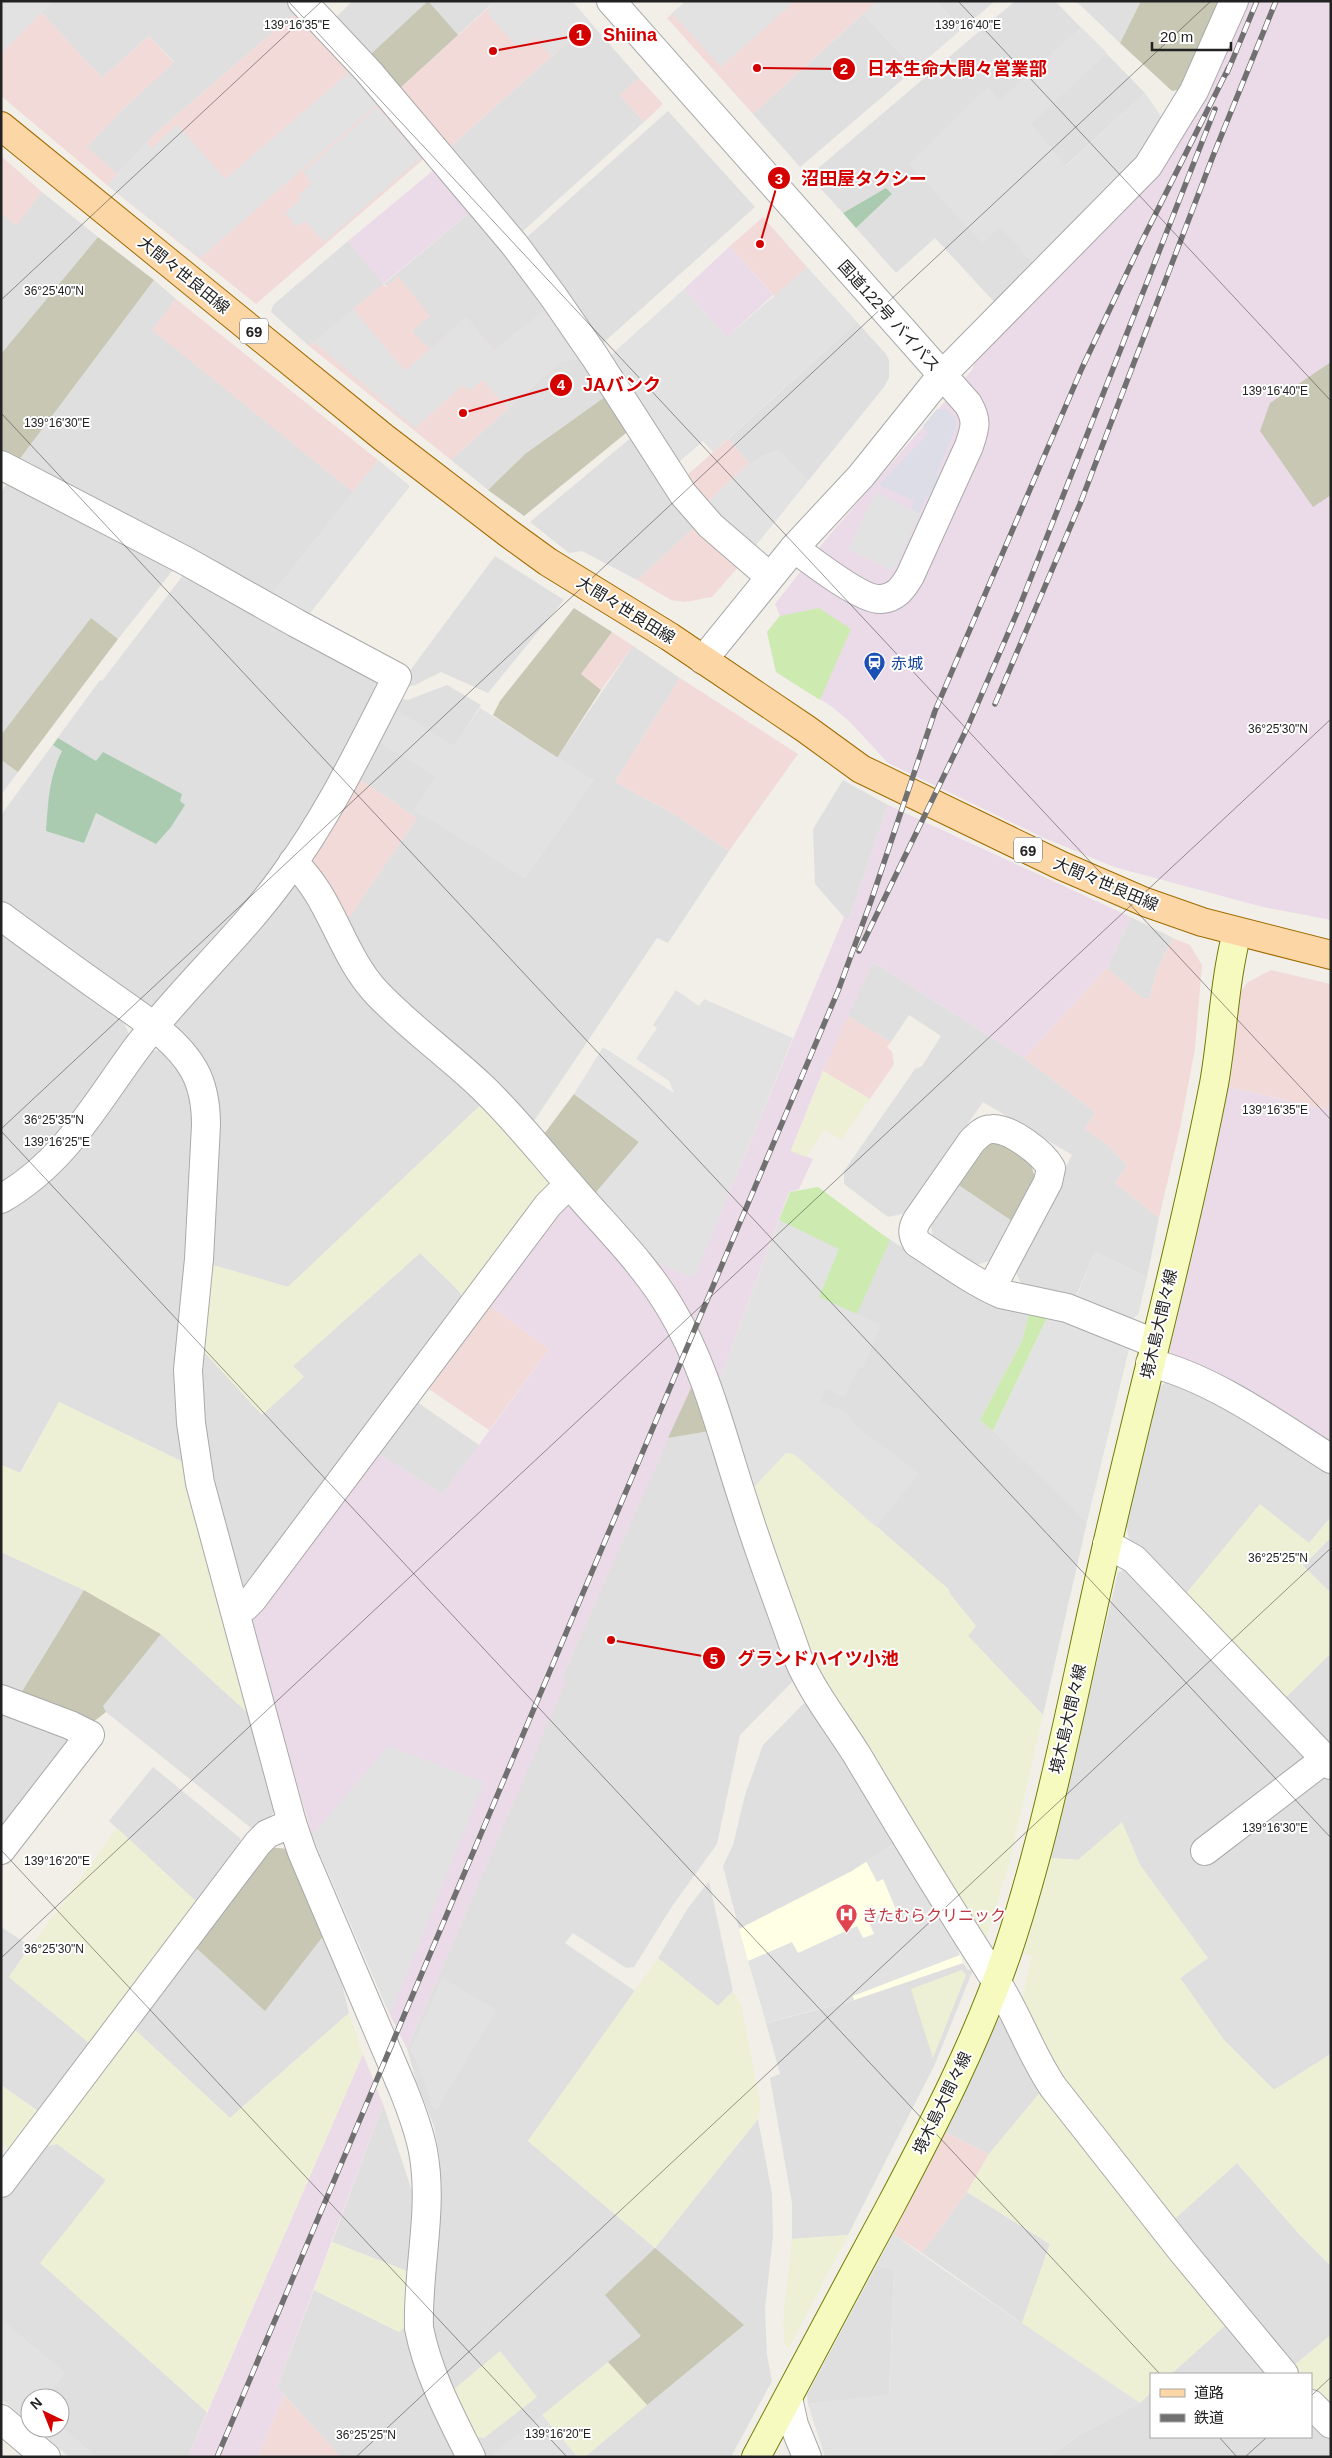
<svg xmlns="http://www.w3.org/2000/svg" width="1332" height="2458" font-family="Arial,'Noto Sans JP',sans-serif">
	<rect width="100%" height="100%" fill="#f2efe9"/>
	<!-- residential -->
	<g fill="#e0dfdf">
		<polygon points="53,1 292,1 300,9 157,132 117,174 86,147 125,107 174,62 149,36 102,78 41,12"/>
		<polygon points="353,1 495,1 400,88 335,18"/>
		<polygon points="936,1 995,1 962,29"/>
		<polygon points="1015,1 1055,1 1145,93 1000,226 1037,267 998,306 935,238 896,273 856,228 892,194 886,188 843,213 809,176"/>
		<polygon points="1076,1 1141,1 1120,43"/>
		<polygon points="863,14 915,69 800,167 753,114"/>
		<polygon points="590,22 639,78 620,95 644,122 522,232 450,147"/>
		<polygon points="668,111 755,207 603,343 526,238"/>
		<polygon points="42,192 98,237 1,354 1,213 16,225"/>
		<polygon points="474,209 550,306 494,351 429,350 411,330 430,316 384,284 309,346 271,312 273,305 348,241 384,284"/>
		<polygon points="154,280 176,299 153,330 353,492 270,597 16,464"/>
		<polygon points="857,322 886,354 889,360 889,378 884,387 808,481 779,451 762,456 751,465 728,439"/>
		<polygon points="588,357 609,394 525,454 488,490 451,460 560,362"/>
		<polygon points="633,436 696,526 637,580 582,551 569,553 530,522"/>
		<polygon points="12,482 177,565 118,639 91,619 1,735 1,492 7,484"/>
		<polygon points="495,556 564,600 488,693 441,672 415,685 405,687 403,680"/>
		<polygon points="187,570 383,685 286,859 161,1006 146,1008 1,904 1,815 100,680 102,681"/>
		<polygon points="633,646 680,678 615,782 674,814 729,851 668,943 657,938 532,1124 383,986 344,925 417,818 352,774 393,697 408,700 447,685 481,705 435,776 493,857 525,878 593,780 557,758"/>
		<polygon points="1,760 18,772 1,795"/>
		<polygon points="843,780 888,805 849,919 844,917 815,884 813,829"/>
		<polygon points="290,878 484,1102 288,1287 209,1264 216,1167 172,1022"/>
		<polygon points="1131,917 1173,938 1157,970 1149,1000 1141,997 1107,968"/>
		<polygon points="1,929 122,1018 130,1037 51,1147 1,1185"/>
		<polygon points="873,962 1024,1058 1095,1112 1085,1129 1109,1146 1127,1166 1115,1183 1159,1218 1147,1277 1095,1252 1074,1300 1023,1287 1014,1269 1072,1155 983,1102 906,1213 888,1217 844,1184 844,1171 915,1069 922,1066 941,1036 909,1015 891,1042 847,1016"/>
		<polygon points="164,1050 178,1063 196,1107 188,1255 176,1353 176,1394 183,1462 59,1402 20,1473 1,1465 1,1211 110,1109 152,1051"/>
		<polygon points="954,1182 1012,1221 993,1260 972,1266 933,1239 930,1220"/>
		<polygon points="853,1215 991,1306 1029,1314 1022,1341 980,1420 1006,1442 1087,1522 1043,1715 968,1636 948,1589 794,1454"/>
		<polygon points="420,1253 460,1292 463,1298 245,1592 239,1590 211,1494 198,1357 204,1352 304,1377 293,1366"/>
		<polygon points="1169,1380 1219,1403 1331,1469 1331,1517 1309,1543 1184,1596 1129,1539 1126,1526 1158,1388"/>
		<polygon points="417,1402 479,1445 443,1494 375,1452"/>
		<polygon points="710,1431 796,1678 740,1735 717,1844 673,1905 634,1967 626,1968 573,1933 565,1943 635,1991 528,2141 655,2248 758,2119 772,2194 773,2236 765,2309 767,2355 772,2381 731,2457 484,2457 445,2376 429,2313 439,2203 440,2160 434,2126 417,2083 407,2049 565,1681 561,1679 668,1438"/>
		<polygon points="1331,1537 1331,1593 1303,1566"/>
		<polygon points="1,1552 84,1590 18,1698 1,1692"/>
		<polygon points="1128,1569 1331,1781 1331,2054 1274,2090 1223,2039 1180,1978 1207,1958 1140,1865 1122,1823 1078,1860 1051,1858 1118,1572"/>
		<polygon points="161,1634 249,1714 277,1808 263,1826 251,1828 106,1712 102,1706"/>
		<polygon points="1331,1653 1331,1750 1283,1700"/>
		<polygon points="810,1697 897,1842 852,1871 739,1929 723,1866 733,1845 745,1795 763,1745"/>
		<polygon points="1,1707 66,1731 71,1746 1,1839"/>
		<polygon points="153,1767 240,1838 242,1848 200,1905 109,1821"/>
		<polygon points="709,1881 733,1991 718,2006 658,1958 688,1908"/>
		<polygon points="1,1927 30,1946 9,1977 93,2046 42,2114 1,2085"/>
		<polygon points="324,1935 340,1976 349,2013 230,2118 132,2027 193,1945"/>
		<polygon points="963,1963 968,1970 973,1970 935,2064 848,2235 792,2239 792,2203 770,2078 780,2074 766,2023 854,2000"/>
		<polygon points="998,2019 1008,2021 1044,2088 989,2154 945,2132"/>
		<polygon points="383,2104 413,2194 412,2273 332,2242"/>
		<polygon points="57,2144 106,2180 41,2263 207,2412 188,2457 96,2457 60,2426 60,2398 44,2398 65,2373 1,2320 1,2197 41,2147"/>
		<polygon points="1237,2163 1300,2235 1331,2266 1331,2335 1291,2368 1172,2221"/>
		<polygon points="967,2192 1050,2244 1022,2323 922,2253"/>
		<polygon points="886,2266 894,2271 889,2395 808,2404 807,2395 874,2270"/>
		<polygon points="314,2290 399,2332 407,2325 457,2457 341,2457 277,2387"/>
		<polygon points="1229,2322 1271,2374 1171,2374"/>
		<polygon points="1151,2392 1151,2437 1311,2437 1311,2419 1331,2439 1331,2457 1049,2457 1079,2435 1140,2403"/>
	</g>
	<!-- commercial -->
	<g fill="#f2dad9">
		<polygon points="496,1 572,1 590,22 450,147 400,88"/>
		<polygon points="686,1 877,1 753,114 667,18"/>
		<polygon points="300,9 426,157 256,304 107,185 1,96 1,54 41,12 102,78 149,36 174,63 125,107 87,147 117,174 157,132"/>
		<polygon points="639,78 663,104 644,122 620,95"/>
		<polygon points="1,156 42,192 16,226 1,213"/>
		<polygon points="763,217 807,267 775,297 730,246"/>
		<polygon points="398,276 430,316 412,331 429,349 467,317 495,351 550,306 588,357 560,362 451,460 309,346 383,284 386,287"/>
		<polygon points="176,299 378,460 353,492 152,330"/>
		<polygon points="728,439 749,463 707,503 685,477"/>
		<polygon points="696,526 740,565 712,597 685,602 671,600 637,580"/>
		<polygon points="612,632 633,646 601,690 581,674"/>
		<polygon points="680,678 798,754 729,851 674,814 615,782"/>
		<polygon points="352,774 417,818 344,925 306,851"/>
		<polygon points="1173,938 1190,945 1202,965 1195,1049 1180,1128 1159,1218 1115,1183 1127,1166 1109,1146 1085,1129 1095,1112 1024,1058 1107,968 1141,997 1149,1000 1157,970"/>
		<polygon points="1271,970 1331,984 1331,1110 1228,1087 1241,991 1248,982"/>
		<polygon points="847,1016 891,1042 887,1047 892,1052 894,1064 870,1099 823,1071"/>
		<polygon points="485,1302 549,1349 489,1430 430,1390 427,1381"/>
		<polygon points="945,2132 989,2154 967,2192 922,2253 893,2234"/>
		<polygon points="284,2395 322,2436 341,2457 258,2457"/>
	</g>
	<!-- industrial -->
	<g fill="#ebdbe8">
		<polygon points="1242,1 1331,1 1331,920 1263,907 1114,867 1042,837 888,763 850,722 831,706 776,672 767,632 780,616 775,604 827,538 972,370 974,364 1010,322 1055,276"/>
		<polygon points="435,169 474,209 383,284 348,241"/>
		<polygon points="730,246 773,295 727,337 684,289"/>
		<polygon points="888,805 1131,917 1107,968 1024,1058 873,962 823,1071 791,1150 813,1159 799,1189 789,1192 720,1379 707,1349 671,1280 653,1261 694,1277 844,917 849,919"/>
		<polygon points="1228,1087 1331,1110 1331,1448 1168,1356"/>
		<polygon points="574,1206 658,1306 671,1340 674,1341 694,1382 561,1679 566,1681 407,2049 390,2015 312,1835 249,1617 375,1452 443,1494 549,1349 485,1302 557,1208"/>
		<polygon points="363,2054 383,2104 277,2387 284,2395 258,2457 188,2457"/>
	</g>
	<!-- education -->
	<polygon fill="#ffffe5" points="897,1842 955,1939 963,1963 854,2000 766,2023 739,1929 852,1871"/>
	<!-- construction -->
	<g fill="#c7c7b4">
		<polygon points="428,1 458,35 400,88 370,55"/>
		<polygon points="1141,1 1218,1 1224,5 1183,89 1172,91 1120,43"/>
		<polygon points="98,237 154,280 16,464 1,453 1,354"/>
		<polygon points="1331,362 1331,495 1313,507 1260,431 1270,403"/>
		<polygon points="609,394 631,429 524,516 488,490 525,454"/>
		<polygon points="574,608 612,632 581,674 601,690 557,758 493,715 500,701"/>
		<polygon points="91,618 118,639 18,772 1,760 1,735"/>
		<polygon points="574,1094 639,1142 593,1196 541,1138"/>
		<polygon points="1001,1139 1029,1157 1035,1178 1012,1221 954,1182 980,1144"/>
		<polygon points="694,1382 710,1431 668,1438 692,1386"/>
		<polygon points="84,1590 161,1634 103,1706 106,1712 88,1726 18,1698"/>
		<polygon points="267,1847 289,1849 324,1935 265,2011 193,1945"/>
		<polygon points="655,2248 744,2325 647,2405 608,2362 641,2336 605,2295"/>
	</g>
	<!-- farmland -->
	<g fill="#eef0d5">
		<polygon points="823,1071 870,1099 841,1140 825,1129 806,1157 791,1151"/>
		<polygon points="484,1102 550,1174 550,1191 463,1298 460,1292 420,1253 293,1366 304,1377 262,1415 204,1352 198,1357 209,1264 288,1287"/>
		<polygon points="59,1402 183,1462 249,1714 161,1634 84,1590 1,1552 1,1465 21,1473"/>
		<polygon points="786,1453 794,1454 948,1589 950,1594 976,1626 968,1636 1043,1715 1009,1864 985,1941 824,1687 747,1487 755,1486"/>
		<polygon points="1260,1504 1309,1543 1331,1517 1331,1537 1303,1566 1331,1593 1331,1653 1283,1700 1184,1596"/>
		<polygon points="1122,1822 1140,1865 1208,1958 1180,1978 1223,2039 1274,2090 1331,2054 1331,2266 1300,2235 1237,2163 1172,2221 1060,2079 1021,2004 1032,1956 1024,1953 1051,1858 1078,1860"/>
		<polygon points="117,1828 200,1905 93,2046 9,1977"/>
		<polygon points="658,1958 718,2006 733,1991 741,2004 761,2106 758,2119 655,2248 528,2141"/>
		<polygon points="962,1970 966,1975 933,2058 911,1989"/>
		<polygon points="349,2013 363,2054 207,2412 40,2263 106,2180 57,2144 41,2147 132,2027 230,2118"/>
		<polygon points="1,2085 42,2114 13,2153 1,2142"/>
		<polygon points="1044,2088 1229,2322 1171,2374 1151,2374 1151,2392 1140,2403 1022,2323 1050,2244 967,2192 989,2154"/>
		<polygon points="848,2235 790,2346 787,2348 784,2341 783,2321 792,2239"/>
		<polygon points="332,2242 412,2273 407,2325 399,2332 314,2290"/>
		<polygon points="1331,2335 1331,2410 1311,2389 1311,2374 1297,2374 1291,2368"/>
		<polygon points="500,2351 537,2397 484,2438 475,2437 452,2391"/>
		<polygon points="608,2362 647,2405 585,2457 577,2457 542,2415"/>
	</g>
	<!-- grass -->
	<g fill="#cdebb0">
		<polygon points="819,608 851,629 820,700 776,672 767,632 780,616"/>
		<polygon points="818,1187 890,1240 857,1314 818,1297 779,1220 790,1192"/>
		<polygon points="1029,1314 1048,1316 993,1431 980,1420 1022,1341"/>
	</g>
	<!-- cemetery -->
	<g fill="#aacbaf">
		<polygon points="886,188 892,194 856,228 843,213"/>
		<path d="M58,738L96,761L103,752L182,794L180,801L185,805L171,827L156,844L96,813L84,843L46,831C48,803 49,777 62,751L53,745Z"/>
	</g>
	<!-- parking -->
	<g fill="#e2e2e2">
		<polygon points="1,1 53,1 1,54"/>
		<polygon points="495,1 572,1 590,22 551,56 535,37 520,50 488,14 490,6"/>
		<polygon points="686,1 795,1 721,67 672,13"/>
		<polygon points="877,1 936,1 962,29 915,69 863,14"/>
		<polygon points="1081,27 1107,53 1031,124 1066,166 1145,93 1161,116 1162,126 1132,172 1037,267 1000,227 982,243 909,164 988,87 1000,100"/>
		<polygon points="352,70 380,102 200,258 107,185 146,143 152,148 177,124 225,179"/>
		<polygon points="377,107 421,158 324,242 305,221 297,227 285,213 301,199 298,195 312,183 303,172"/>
		<polygon points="807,267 857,322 713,452 703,441 678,463 610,356 684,289 727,337"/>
		<polygon points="353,309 405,371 467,317 494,351 544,311 580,359 560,362 508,408 482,380 470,391 463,385 415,428 314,342"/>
		<polygon points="779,451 808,481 753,549 707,503 749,463 751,465 762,456"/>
		<polygon points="378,460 410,486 307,617 270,597"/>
		<polygon points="876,492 920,514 893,571 848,549"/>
		<polygon points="389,705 454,746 480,708 593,780 525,878 414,810 435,776 372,738"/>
		<polygon points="676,990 699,1006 704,999 793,1038 694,1278 653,1261 593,1196 639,1142 574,1094 603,1047 674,1093 669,1081 636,1059 657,1028 653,1025"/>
		<polygon points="779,1220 839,1249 819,1297 881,1325 863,1368 859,1367 844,1397 826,1390 821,1402 844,1411 856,1426 919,1473 876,1527 794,1454 786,1453 755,1486 747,1487 735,1427 720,1379"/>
		<polygon points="1095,1252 1147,1277 1138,1315 1128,1321 1075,1300"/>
		<polygon points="1048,1316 1060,1318 1129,1349 1087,1522 993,1431"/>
		<polygon points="388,1746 484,1782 390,2015 312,1835"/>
		<polygon points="897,1842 955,1939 960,1955 853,1996 854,2000 766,2023 748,1961 792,1942 798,1953 857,1926 863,1938 874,1934 868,1920 886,1911 889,1917 897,1912 883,1879 877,1882 866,1861"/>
		<polygon points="442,1978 497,2010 437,2110 432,2107 424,2080 410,2050"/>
		<polygon points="893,2234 951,2275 1140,2403 1079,2435 1049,2457 825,2457 808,2404 889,2394 894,2271 886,2266 874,2270"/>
		<polygon points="1,2320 65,2373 44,2398 30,2398 30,2414 26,2419 1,2399"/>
		<polygon points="542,2415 577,2457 492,2457 494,2453"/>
		<polygon points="60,2426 96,2457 69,2457 39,2430"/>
	</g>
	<!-- plaza -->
	<polygon fill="#dddde8" points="937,409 948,410 955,418 956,427 936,475 940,477 932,496 927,495 920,514 911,509 914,501 879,485 928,434 923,426"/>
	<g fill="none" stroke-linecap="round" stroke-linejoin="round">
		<defs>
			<g id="minor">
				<polyline points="302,1 368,71 514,244 553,296 595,357 683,494 711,526 770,577"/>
				<polyline points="942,375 1148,166 1194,91 1234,1"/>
				<path d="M1,465L186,561L296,623L397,677C362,745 329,815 283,877C239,938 181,989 136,1049C94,1106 65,1162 1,1199"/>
				<path d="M293,862C332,898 340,953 376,992C408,1026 446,1053 480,1085C515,1118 545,1157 577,1193C609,1230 646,1266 671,1309C707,1369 722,1437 744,1503C760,1555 780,1606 798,1658C812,1692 837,1723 857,1755C902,1831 948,1906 996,1981C1018,2015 1030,2053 1053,2087L1182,2251L1284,2374"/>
				<path d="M1,916C35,941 69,966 103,990C133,1012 176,1037 194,1070C204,1088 206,1106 206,1125L199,1259L188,1370L191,1423L200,1483L292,1823L302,1852L403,2089C411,2109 419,2130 423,2151C434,2209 417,2270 419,2328C428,2374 450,2415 471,2457"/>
				<path d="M991,1289L1048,1182L1051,1168C1043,1153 1010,1128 992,1129C984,1129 978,1135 972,1141L917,1220C912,1229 912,1234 917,1243C945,1261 970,1280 1001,1294L1067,1308L1154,1343"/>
				<path d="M1150,1363C1211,1377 1278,1425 1331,1459"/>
				<polyline points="1107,1544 1134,1559 1331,1765"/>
				<polyline points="235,1611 245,1607 252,1600 548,1205 569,1184"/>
				<polyline points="1,1699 70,1725 90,1735 1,1850"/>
				<polyline points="1205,1851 1325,1759"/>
				<polyline points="1,2183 258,1843 267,1834 292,1823"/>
				<polyline points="788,2398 794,2425 807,2457"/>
				<polyline points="1311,2404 1331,2424"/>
				<polyline points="1,2419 46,2457"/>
			</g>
			<g id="tertiary">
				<path d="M611,1L968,404C978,421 975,428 969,446L910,576C903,588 896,598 881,599C863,601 810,560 794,548"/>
				<polyline points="703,660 794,548 861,476 942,375"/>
			</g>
			<path id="secondary" d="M756,2457C801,2373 845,2290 890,2207C934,2124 978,2039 1008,1950C1052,1817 1076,1677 1108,1541C1143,1389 1184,1237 1214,1084C1223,1033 1224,983 1237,932"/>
			<polyline id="primary" points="1,126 383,437 508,533 548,562 670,637 806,729 861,769 1062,866 1145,902 1202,922 1331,955"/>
		</defs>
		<!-- minor casing -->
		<use href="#minor" stroke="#a9a9a9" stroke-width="30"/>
		<!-- tertiary casing -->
		<use href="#tertiary" stroke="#a9a9a9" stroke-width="30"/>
		<!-- secondary casing -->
		<use href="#secondary" stroke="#707d05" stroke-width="30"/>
		<!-- primary casing -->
		<use href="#primary" stroke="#a06b00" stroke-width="30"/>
		<!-- minor -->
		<use href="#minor" stroke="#fff" stroke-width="28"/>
		<!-- tertiary -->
		<use href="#tertiary" stroke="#fff" stroke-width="28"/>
		<!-- secondary -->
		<use href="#secondary" stroke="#f7fabf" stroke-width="28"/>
		<!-- primary -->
		<use href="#primary" stroke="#fcd6a4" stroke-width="28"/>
		<defs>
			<g id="rail">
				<polyline points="1227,73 1257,1"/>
				<polyline points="995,704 1080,504 1213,156 1276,1"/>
				<polyline points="859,951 968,726 1019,608 1215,109"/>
				<polyline points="217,2457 838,991 871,901 935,711 1082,368 1141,243 1229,67"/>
			</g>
		</defs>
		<!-- rail casing -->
		<use href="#rail" stroke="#707070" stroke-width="5.5"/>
		<!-- rail -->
		<use href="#rail" stroke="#fff" stroke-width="4" stroke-dasharray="11" stroke-linecap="butt"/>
	</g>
	<!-- ticks -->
	<path fill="none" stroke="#222" stroke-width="1" stroke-opacity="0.45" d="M288,1L1331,1120M958,1L1331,401M1,300L322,1M1,413L1331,1838M1,1129L1211,1M1,1131L1160,2374M1,1850L567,2457M1,1958L1331,719M1311,2396L1331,2377M1219,2437L1237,2457M356,2457L1331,1548M1245,2457L1267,2437"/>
	<!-- icons -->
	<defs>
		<symbol id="station-pin" viewBox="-11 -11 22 30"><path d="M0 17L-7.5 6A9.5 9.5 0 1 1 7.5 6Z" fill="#1a4fb4" stroke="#fff"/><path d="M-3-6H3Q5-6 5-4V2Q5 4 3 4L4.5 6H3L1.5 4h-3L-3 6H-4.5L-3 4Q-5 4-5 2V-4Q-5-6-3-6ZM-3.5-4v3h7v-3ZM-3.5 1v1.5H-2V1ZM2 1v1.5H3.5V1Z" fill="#fff"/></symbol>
		<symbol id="hospital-pin" viewBox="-11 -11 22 30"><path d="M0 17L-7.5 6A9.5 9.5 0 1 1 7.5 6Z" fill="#e0444e" stroke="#fff"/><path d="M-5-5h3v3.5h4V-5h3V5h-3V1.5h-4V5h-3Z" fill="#fff"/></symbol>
	</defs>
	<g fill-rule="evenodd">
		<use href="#station-pin" x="862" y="650" width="25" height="34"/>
		<use href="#hospital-pin" x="834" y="1902" width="25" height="34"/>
	</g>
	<g text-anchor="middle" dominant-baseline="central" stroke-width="4" stroke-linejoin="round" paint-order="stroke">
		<!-- shield labels -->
		<g fill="#fff" stroke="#646464" stroke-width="1">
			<rect x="240" y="318.5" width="28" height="25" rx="4"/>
			<rect x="1014" y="837.5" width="28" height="25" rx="4"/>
		</g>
		<g font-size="15" font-weight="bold" fill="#222">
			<text x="254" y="331">69</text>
			<text x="1028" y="850">69</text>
		</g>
		<!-- street labels -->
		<g font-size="16" fill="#222" stroke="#fff">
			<text transform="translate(184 275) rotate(39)">大間々世良田線</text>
			<text transform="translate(889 316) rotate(48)">国道122号 バイパス</text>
			<text transform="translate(626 610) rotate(32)">大間々世良田線</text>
			<text transform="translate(1106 884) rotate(23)">大間々世良田線</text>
			<text transform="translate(1159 1324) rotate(-77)">境木島大間々線</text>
			<text transform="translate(1068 1719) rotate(-77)">境木島大間々線</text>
			<text transform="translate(942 2103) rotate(-64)">境木島大間々線</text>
		</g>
		<!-- transit labels -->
		<g font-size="16" fill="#164399" stroke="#fff" text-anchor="start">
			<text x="891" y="663">赤城</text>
		</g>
		<!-- health labels -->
		<g font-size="16" fill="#be3a42" stroke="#fff" text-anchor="start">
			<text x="862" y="1915">きたむらクリニック</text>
		</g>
	</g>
	<g font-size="12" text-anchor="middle" fill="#222" stroke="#fff" stroke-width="4" stroke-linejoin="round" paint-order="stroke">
		<text x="297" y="29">139°16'35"E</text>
		<text x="968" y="29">139°16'40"E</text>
		<text x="54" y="295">36°25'40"N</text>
		<text x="1275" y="395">139°16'40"E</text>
		<text x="57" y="427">139°16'30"E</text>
		<text x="1278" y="733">36°25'30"N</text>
		<text x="1275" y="1114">139°16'35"E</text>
		<text x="54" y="1124">36°25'35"N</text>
		<text x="57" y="1146">139°16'25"E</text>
		<text x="1278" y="1562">36°25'25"N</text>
		<text x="1275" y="1832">139°16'30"E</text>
		<text x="57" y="1865">139°16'20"E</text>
		<text x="54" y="1953">36°25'30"N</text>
		<text x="558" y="2438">139°16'20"E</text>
		<text x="366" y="2439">36°25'25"N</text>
	</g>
	<!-- callouts -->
	<path fill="none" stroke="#d40000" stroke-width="2" d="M493 51L580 35M757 68L844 69M760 244L779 178M463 413L561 385M611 1640L714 1658"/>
	<g fill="#d40000" stroke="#fff" stroke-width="2">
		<circle cx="493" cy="51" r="5"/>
		<circle cx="757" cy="68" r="5"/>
		<circle cx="760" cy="244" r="5"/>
		<circle cx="463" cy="413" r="5"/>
		<circle cx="611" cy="1640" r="5"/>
		<circle cx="580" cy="35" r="12"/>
		<circle cx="844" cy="69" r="12"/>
		<circle cx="779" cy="178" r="12"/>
		<circle cx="561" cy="385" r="12"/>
		<circle cx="714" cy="1658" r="12"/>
	</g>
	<g font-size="15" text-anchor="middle" font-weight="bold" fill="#fff">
		<text x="580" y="40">1</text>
		<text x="844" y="74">2</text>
		<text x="779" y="184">3</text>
		<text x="561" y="390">4</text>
		<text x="714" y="1664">5</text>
	</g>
	<g font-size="18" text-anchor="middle" font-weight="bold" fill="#d40000" stroke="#fff" stroke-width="4" stroke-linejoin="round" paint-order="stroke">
		<text x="630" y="41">Shiina</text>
		<text x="957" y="75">日本生命大間々営業部</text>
		<text x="864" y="185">沼田屋タクシー</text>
		<text x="622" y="391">JAバンク</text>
		<text x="818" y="1665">グランドハイツ小池</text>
	</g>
	<!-- border -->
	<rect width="1332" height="2458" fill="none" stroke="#222222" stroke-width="5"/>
	<!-- legend -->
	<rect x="1150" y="2373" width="162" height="65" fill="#ffffff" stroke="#a7a7a7"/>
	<rect x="1160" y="2389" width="25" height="8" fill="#fcd6a4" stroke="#a7a7a7"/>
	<text x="1194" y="2398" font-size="15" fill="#222222">道路</text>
	<rect x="1160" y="2414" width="25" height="8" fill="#707070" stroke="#a7a7a7"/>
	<text x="1194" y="2423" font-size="15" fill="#222222">鉄道</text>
	<!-- north arrow -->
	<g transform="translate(45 2413) rotate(317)"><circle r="24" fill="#ffffff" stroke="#a7a7a7"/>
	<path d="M0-4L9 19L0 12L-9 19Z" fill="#d40000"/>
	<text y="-8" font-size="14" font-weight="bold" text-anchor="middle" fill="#222222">N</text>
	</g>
	<!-- scale -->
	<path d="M1152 42v8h79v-8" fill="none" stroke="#222222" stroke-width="2.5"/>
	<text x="1160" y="42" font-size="15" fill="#222222" stroke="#ffffff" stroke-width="4" paint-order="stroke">20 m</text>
</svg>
